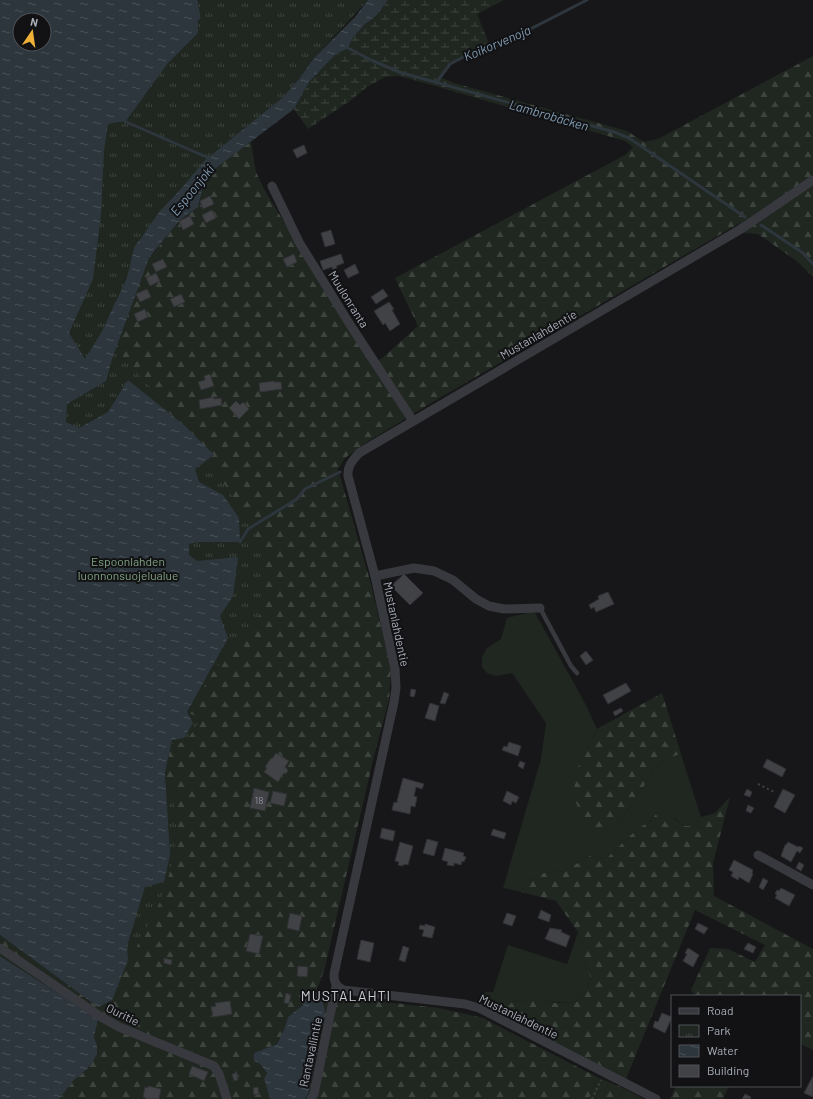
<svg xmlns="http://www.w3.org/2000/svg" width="813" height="1099" font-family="Barlow,sans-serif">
	<defs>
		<pattern id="forest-firs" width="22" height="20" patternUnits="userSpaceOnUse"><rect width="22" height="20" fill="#1f2720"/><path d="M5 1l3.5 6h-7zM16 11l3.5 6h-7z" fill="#3d443e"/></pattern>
		<pattern id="wetland-marsh" width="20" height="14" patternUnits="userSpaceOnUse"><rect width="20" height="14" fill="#1f2720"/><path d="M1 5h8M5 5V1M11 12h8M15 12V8" fill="none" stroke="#3d443e"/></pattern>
		<pattern id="park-tufts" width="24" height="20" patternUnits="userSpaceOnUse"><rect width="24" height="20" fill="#1f2720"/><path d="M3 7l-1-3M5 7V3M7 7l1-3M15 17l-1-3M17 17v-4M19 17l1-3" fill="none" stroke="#3d443e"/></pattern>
		<pattern id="water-ripples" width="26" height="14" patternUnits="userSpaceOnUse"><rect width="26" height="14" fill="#2d363d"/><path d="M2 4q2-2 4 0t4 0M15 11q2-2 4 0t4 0" fill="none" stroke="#495157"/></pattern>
	</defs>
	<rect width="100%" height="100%" fill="#171719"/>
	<!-- grass -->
	<g fill="#1f2720">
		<polygon points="534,611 586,705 597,729 575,773 618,823 641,791 654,769 668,758 681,754 701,817 694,826 683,826 675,818 657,813 650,821 636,830 607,858 590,856 564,871 544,873 529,881 521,892 503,888 541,759 546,723 512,673 496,676 487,673 482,667 482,657 487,648 501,639 507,618"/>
		<path d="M578,932L583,946V960L591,978L584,995L575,1003C554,1003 534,1000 513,1001L501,1014L487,999L484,992H493L508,945L567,964Z"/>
		<polygon points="597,1077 609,1082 602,1099 589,1099"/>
		<polygon points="623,1088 644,1099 618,1099"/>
	</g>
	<!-- forest -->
	<g fill="url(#forest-firs)">
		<path d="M368,0L230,138L205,160L150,258L180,220L198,207C200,201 200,192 203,186C212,166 233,153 251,142L256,172L264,189L343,320L371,364L382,358L418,326L395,278L625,155L633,147L625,141L435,86L440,77L454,83L627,131L644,142L658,139L813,56V277L798,262L758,234L744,233L738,224L431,403L364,444L345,458L338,469L371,584L391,669L389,700L374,756L324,971L316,992L307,995L303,1005L288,1017L284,1030L277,1044L254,1053V1061L260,1064L267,1073L264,1080L270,1099H59L73,1081L87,1069L97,1045L94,1037L98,1020L92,1015L0,956V935L98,1007L128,960L170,855L165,773L172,740L228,638L195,469L214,455L108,412L101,215Z"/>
		<polygon points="662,693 681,754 668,758 654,769 641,791 618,823 602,833 586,822 574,799 575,773 597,729"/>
		<polygon points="730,797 713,863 714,896 813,949 813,1050 800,1044 800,996 695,996 691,990 710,948 728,949 755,962 765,945 695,910 626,1079 501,1014 513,1001 534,1000 556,1003 575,1003 584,995 591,978 583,960 583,946 578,932 556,901 521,892 529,881 544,873 564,871 590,856 607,858 636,830 650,821 657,813 667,812 683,826 694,826 701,817 715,813"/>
		<polygon points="321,995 439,1008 483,1018 597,1077 589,1099 305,1099 309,1092 313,1075 324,1018 323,1001"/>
		<polygon points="609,1082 623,1088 618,1099 602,1099"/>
		<polygon points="676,1086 729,1086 723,1099 670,1099"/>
	</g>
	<!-- wetland -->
	<polygon fill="url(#wetland-marsh)" points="388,0 504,0 477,14 491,48 485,47 450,64 435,86 399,76 385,77 367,87 350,101 308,129 294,109 309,82 335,55 348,48 352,39 364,25 377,15"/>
	<!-- park -->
	<path fill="url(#park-tufts)" fill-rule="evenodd" d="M0,0H368L314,58L299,79L282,98L205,160L180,190L160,211L134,248L127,278L101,333L160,398L161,403L208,459L250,523L252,522L255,535L264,555V580L260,615L218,666L212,665L206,677L204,690L188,710L189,713L200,718C199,723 188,741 183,742C179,744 174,743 170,744L161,783L169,786L174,798L177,828L175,849L168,879L162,898L118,983L113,999L0,927ZM20,20H44V44H20Z"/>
	<!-- water -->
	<g fill="url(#water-ripples)" fill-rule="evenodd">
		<path d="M0,0H196L199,15L196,33L166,63L124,121L108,124L104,150L101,215L93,279L69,333L85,359L101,333L127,278L134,248L160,211L180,190L205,160L282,98L299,79L314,58L355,17L368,0H388L377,15L364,25L352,39L348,48L335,55L309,82L294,109L216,168L203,186L198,207L180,220L149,258L112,359L106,381L67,404L66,422L79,428L108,412L128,380L184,425L214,455L195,469L199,482L223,495L239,518L240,542H198L189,544V555L197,561L238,557L233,596L220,616L228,638L187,712L193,723L184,738L172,740L165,773L170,855L164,882L145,887L127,946L128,960L112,1000L98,1007L0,935ZM20,20H44V44H20Z"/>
		<polygon points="0,956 92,1015 98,1020 94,1037 97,1045 97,1054 93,1061 87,1069 73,1081 59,1099 0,1099"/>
		<polygon points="316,992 321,995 325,1011 309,1092 305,1099 270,1099 264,1079 267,1073 260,1064 254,1061 254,1053 277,1044 284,1030 288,1017 303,1005 307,995"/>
	</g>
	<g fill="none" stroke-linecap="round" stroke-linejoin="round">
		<!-- stream -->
		<g stroke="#2d363d" stroke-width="3">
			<polyline points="196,0 199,18"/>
			<polyline points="197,29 196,33 166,63 124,121 211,159"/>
			<polyline points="346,47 371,60 399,72 614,132 629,138 745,217"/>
			<polyline points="436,83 450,64 485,46 491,48 503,43 587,0"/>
			<polyline points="761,225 803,253 813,264"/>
			<polyline points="240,542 248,529 297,499 305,489 340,472"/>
		</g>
	</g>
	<!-- building -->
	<g fill="#414246" stroke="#313135">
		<polygon points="304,145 307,153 297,158 293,150"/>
		<polygon points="210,196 214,204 203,209 200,201"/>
		<polygon points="212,210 216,218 206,223 202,215"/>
		<polygon points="190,216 194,224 183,230 179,221"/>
		<polygon points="331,230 335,244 325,247 321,233"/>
		<polygon points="294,254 297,262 287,267 283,259"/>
		<polygon points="341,254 344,263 336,266 337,268 333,270 332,267 323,270 320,261"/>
		<polygon points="163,259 167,267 156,272 152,264"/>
		<polygon points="355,264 359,273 348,278 344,270"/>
		<polygon points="156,273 160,281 150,286 146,278"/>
		<polygon points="147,289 151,297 140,302 136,294"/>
		<polygon points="383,289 388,296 376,304 371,297"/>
		<polygon points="181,294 185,302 174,307 170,299"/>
		<polygon points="389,302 394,309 392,310 400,324 390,331 385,323 383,325 374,311"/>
		<polygon points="145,309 148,317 138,322 134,314"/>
		<polygon points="210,374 214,386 201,390 198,382 205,380 204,376"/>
		<polygon points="274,381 274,382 281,382 282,389 260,392 259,383"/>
		<polygon points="214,397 214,399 221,398 222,405 200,409 199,400"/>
		<polygon points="236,401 240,405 243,402 249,409 239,419 229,408"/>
		<polygon points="404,574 423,593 410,605 391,586"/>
		<polygon points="608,592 614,604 596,612 594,607 591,609 589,605 599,599 598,596"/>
		<polygon points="586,651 593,660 586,665 580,656"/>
		<polygon points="626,683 631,691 608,704 603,695"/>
		<polygon points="411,689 416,690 414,697 410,696"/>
		<polygon points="444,692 449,694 445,704 440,703"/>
		<polygon points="430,703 439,706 435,721 425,718"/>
		<polygon points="621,708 623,711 615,716 613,712"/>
		<polygon points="509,742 521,746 518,756 502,750 504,746 507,747"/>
		<polygon points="276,753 289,761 285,767 288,770 286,774 284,773 278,782 264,772 267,768 265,767 271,758 272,759"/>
		<polygon points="767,759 786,769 782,777 763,767"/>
		<polygon points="520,761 525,763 523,769 518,766"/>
		<polygon points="403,778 424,784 422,789 416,787 414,796 417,797 415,807 411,806 410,814 392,810 394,802 397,803 397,801"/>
		<polygon points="254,788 269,792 265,811 250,808"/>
		<polygon points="747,789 752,792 750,797 744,795"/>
		<polygon points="783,789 795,795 785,813 774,807"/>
		<polygon points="273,791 287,794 284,806 270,803"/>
		<polygon points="507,791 519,797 516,803 512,801 511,805 503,801"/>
		<polygon points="748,805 754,808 751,813 746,811"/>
		<polygon points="382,828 395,831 393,841 380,838"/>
		<polygon points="493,829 506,833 504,839 491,835"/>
		<polygon points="427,839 438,842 434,856 423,853"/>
		<polygon points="400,842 413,846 408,865 404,864 403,866 398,865 399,862 395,861"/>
		<polygon points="788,842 798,847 799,846 803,848 800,853 797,851 791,862 781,856 785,845 786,845"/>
		<polygon points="445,848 464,853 463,856 466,857 464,862 462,861 461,865 454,863 454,866 447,865 448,862 442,860"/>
		<polygon points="734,860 753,870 752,873 753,874 749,883 739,877 738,880 731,876 733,872 729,870"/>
		<polygon points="799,862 804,865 801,871 796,868"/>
		<polygon points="763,878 768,881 763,890 759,887"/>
		<polygon points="781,888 795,895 789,906 775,898 777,895 775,894 777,890 779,891"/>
		<polygon points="541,910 551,915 549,922 538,918"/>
		<polygon points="290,913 302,916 299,931 287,928"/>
		<polygon points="507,913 516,916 512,926 503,923"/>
		<polygon points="698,923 708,928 704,934 695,929"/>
		<polygon points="425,924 435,927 432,938 422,936 424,930 419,929 420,925 425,926"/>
		<polygon points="550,928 562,930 561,932 570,936 566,947 545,939"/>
		<polygon points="250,934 263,936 259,954 246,951"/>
		<polygon points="361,940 374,943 370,962 357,959"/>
		<polygon points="748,943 756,947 753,953 744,949"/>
		<polygon points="403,946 409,948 405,962 399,960"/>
		<polygon points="688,948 699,955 693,967 683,961 687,954 685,953"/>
		<polygon points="164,958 172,960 171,965 164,963"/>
		<polygon points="298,966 308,967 307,977 297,976"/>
		<polygon points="286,993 291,995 289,1004 284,1003"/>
		<polygon points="230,1001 232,1014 213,1017 211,1007 216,1006 215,1003"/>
		<polygon points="662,1013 672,1017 665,1033 653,1027 655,1021 658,1022"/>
		<polygon points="192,1066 208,1072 204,1081 189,1074"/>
		<polygon points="237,1073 238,1080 234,1081 232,1074"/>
		<polygon points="813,1076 813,1097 804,1093"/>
		<polygon points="148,1086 161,1089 159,1099 145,1099 146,1098 143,1097 145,1087 148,1088"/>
		<polygon points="258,1087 259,1094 254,1095 253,1088"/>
		<polygon points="745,1094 751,1097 750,1099 742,1099"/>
	</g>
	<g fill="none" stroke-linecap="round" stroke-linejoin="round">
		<!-- path -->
		<g stroke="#3e4045" stroke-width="2" stroke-dasharray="2 3" stroke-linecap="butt">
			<polyline points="758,784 776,793"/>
			<polyline points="592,1099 601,1080"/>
		</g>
		<!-- service -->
		<polyline stroke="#38393e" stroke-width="4.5" points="540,608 571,666 577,673"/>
		<!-- minor -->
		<g stroke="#38393e" stroke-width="9">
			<polyline points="272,186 299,242 349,323 413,421"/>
			<polyline points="375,576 414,568 434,571 453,580 476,599 489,606 504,609 540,608"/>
			<polyline points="758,855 813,885"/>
			<polyline points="0,948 101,1017 119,1027 214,1066 219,1074 227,1099"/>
			<polyline points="311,1099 314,1094 336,986"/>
			<path d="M656,1099L479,1008L465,1004L343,990C336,985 334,983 334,974L394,702L396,688L395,669L375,576L348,476C347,466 353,460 359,453L741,229L813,180"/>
		</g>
	</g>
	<g text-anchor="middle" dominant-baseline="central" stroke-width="4" stroke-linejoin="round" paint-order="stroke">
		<!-- number labels -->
		<g font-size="10" fill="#8f939c">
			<text x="259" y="800">18</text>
		</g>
		<!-- street labels -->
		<g font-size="12" fill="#a9aeb8" stroke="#121214">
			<text transform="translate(349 299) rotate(58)">Muulonranta</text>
			<text transform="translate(538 334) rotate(-30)">Mustanlahdentie</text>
			<text transform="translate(397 624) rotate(78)">Mustanlahdentie</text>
			<text transform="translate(123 1014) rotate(26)">Ouritie</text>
			<text transform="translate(519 1016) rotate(26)">Mustanlahdentie</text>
			<text transform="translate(310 1052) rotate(-78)">Rantavallintie</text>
		</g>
		<!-- park labels -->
		<g font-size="12" fill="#80a382" stroke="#121214">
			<text x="128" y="561">Espoonlahden<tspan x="128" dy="14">luonnonsuojelualue</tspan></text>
		</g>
		<!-- water labels -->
		<g font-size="13" font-style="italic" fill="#819cb3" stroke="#121214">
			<text transform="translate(497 43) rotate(-23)">Koikorvenoja</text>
			<text transform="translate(549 115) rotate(16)">Lambrobäcken</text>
			<text transform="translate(192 190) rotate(-51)">Espoonjoki</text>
		</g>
		<!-- quarter labels -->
		<g font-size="14" letter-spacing="1" fill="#cacdd4" stroke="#121214">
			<text x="346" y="995">MUSTALAHTI</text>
		</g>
	</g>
	<!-- legend -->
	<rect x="671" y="995" width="130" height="92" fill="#121214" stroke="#4e5056"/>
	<rect x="679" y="1008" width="20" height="6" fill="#38393e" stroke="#4e5056"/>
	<text x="707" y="1015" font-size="12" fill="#a9aeb8">Road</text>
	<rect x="679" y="1025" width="20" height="12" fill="url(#park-tufts)" stroke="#4e5056"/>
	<text x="707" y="1035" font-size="12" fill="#a9aeb8">Park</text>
	<rect x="679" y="1045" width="20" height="12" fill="url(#water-ripples)" stroke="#4e5056"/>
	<text x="707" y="1055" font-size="12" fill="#a9aeb8">Water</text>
	<rect x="679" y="1065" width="20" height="12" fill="#414246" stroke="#4e5056"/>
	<text x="707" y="1075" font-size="12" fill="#a9aeb8">Building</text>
	<!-- north arrow -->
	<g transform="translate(32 32) rotate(13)"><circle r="19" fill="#121214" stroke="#4e5056"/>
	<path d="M0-3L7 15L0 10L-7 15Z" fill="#efb038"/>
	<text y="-6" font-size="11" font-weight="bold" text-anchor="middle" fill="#a9aeb8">N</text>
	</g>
</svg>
